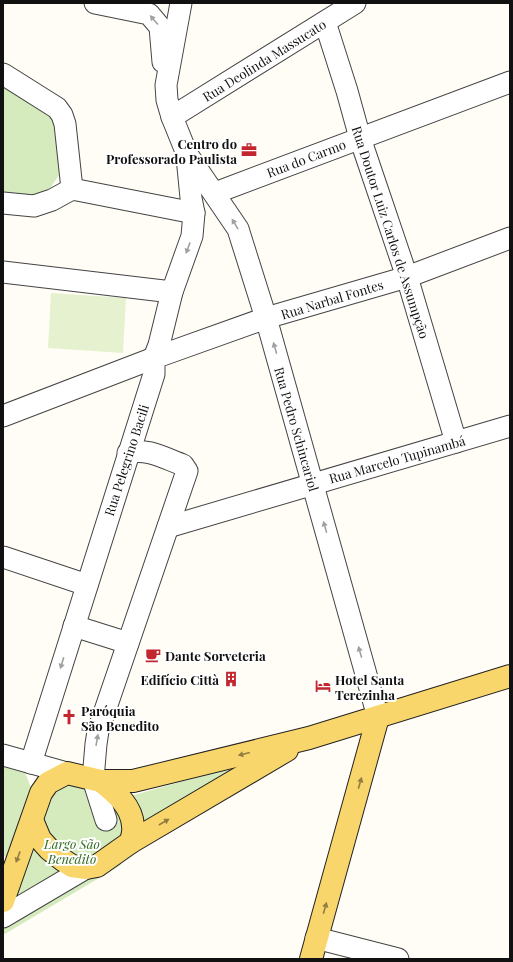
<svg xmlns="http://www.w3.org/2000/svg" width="513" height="962" font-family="'Playfair Display',serif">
	<rect width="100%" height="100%" fill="#fffdf5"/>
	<!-- green -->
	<g fill="#d5ebbd">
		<polygon points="3,83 47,111 54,119 61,167 59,175 51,187 44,192 32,195 3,194"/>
		<polygon points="3,764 24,770 33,793 12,859 3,856"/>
		<polygon points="241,765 109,845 121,865 3,935 3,930 51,796 59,788 68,782 119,789 134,795"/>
	</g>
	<!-- pitch -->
	<polygon fill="#e6f2cf" points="51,293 126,298 123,353 48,348"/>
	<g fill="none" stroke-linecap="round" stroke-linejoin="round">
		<defs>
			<g id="minor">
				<polyline points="95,3 149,14 160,27 163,62"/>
				<polyline points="181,3 166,85 167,100 172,117 187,154 238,229 266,318 378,717"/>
				<polyline points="325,22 347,91 360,138 407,277 456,442"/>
				<polyline points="3,74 57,108 62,115 65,124 72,189"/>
				<polyline points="172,117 355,3"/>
				<polyline points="215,193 510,82"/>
				<polyline points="3,203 34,206 52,200 72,189 194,213"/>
				<polyline points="3,272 172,292"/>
				<polyline points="3,416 154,358 266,318 407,277 510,238"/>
				<polyline points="168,527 510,426"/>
				<polyline points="3,557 87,585"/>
				<polyline points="74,626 128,643"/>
				<polyline points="3,755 67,773"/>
				<polyline points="31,763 154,374 154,358 159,345 172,292 192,236 194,213 191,198 187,157"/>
				<path d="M106,820L93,779L96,744L98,731L187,471L183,465C166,459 146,447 128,453"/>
				<polyline points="3,917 86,868"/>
				<polyline points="316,938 398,959"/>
			</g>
			<g id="major">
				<path d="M101,781C115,792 132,806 133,826C134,831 132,837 131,842"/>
				<polyline points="32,820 40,839 49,849 63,860 72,866 86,868 97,866 131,842 287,750"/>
				<polyline points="3,901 41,793 48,783 67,773 101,781 133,781 309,738 510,676"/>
				<polyline points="311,959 378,717"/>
			</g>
		</defs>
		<!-- minor casing -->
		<use href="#minor" stroke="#444" stroke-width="23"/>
		<!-- major casing -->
		<use href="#major" stroke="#222" stroke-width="24"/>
		<!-- minor -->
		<use href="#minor" stroke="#fff" stroke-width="21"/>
		<!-- major -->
		<use href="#major" stroke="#f9d66b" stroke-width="22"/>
	</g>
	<!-- one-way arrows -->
	<defs><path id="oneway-solid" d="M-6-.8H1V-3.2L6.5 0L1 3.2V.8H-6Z"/></defs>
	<g fill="#a0a0a0">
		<use href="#oneway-solid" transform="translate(154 20) rotate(-131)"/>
		<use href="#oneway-solid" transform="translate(235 224) rotate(-121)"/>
		<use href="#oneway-solid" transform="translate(188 248) rotate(110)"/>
		<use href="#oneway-solid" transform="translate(275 348) rotate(-106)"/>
		<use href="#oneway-solid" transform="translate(325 527) rotate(-106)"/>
		<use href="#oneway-solid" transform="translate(360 652) rotate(-106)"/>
		<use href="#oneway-solid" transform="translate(62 663) rotate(107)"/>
		<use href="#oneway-solid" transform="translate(97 740) rotate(-80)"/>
	</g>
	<g fill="#917d42">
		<use href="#oneway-solid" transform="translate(244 754) rotate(166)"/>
		<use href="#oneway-solid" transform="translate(360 783) rotate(-74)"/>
		<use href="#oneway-solid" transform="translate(164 822) rotate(-30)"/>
		<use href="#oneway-solid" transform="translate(18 857) rotate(110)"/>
		<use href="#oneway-solid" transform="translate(325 908) rotate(-74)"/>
	</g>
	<!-- icons -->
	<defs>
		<symbol id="office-bare" viewBox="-9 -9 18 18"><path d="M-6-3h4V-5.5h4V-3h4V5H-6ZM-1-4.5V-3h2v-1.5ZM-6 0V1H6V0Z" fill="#c4262e" stroke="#fff" stroke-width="2.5" paint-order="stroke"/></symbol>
		<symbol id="cafe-bare" viewBox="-9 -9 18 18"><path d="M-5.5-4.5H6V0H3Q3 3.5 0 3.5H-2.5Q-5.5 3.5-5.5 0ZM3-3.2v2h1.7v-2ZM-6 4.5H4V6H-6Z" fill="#c4262e" stroke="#fff" stroke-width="2.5" paint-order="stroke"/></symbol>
		<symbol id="building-bare" viewBox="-9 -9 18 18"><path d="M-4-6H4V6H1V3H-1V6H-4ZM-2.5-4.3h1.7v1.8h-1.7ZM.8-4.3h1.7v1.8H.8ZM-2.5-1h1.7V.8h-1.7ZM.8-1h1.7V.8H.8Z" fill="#c4262e" stroke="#fff" stroke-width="2.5" paint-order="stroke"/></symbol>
		<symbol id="hotel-bare" viewBox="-9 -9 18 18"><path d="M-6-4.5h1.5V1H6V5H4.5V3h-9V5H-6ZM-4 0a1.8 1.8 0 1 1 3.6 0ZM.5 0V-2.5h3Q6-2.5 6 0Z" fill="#c4262e" stroke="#fff" stroke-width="2.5" paint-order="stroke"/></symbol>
		<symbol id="church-bare" viewBox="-9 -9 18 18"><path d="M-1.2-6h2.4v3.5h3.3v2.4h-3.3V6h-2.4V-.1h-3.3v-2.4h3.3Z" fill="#c4262e" stroke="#fff" stroke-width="2.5" paint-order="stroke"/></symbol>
	</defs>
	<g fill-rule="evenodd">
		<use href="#office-bare" x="238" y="139" width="22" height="22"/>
		<use href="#cafe-bare" x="142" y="644" width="22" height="22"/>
		<use href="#building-bare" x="220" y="668" width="22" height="22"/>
		<use href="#hotel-bare" x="312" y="675" width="22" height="22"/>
		<use href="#church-bare" x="58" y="706" width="22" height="22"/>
	</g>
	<g text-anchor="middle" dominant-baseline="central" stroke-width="4" stroke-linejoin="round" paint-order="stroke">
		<!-- street labels -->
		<g font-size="13" fill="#111" stroke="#fff">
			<text transform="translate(264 60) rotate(-32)">Rua Deolinda Massucato</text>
			<text transform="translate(306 158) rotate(-21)">Rua do Carmo</text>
			<text transform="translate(391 232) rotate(72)">Rua Doutor Luiz Carlos de Assumpção</text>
			<text transform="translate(332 299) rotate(-17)">Rua Narbal Fontes</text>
			<text transform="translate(297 429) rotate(74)">Rua Pedro Schincariol</text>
			<text transform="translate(397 459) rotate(-16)">Rua Marcelo Tupinambá</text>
			<text transform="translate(126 460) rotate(-72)">Rua Pelegrino Bacili</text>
		</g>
		<!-- poi labels -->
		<g font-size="13" font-weight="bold" fill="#111" stroke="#fff" text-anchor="start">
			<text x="237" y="143" text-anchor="end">Centro do<tspan x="237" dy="15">Professorado Paulista</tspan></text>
			<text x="165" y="655">Dante Sorveteria</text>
			<text x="219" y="679" text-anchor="end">Edifício Città</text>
			<text x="335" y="679">Hotel Santa<tspan x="335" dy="15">Terezinha</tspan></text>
			<text x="81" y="710">Paróquia<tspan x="81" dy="15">São Benedito</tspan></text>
		</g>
		<!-- park labels -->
		<g font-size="13" font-style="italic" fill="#2f6b1f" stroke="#fff">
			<text x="72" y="843">Largo São<tspan x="72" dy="15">Benedito</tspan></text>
		</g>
	</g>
	<!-- border -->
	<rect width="513" height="962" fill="none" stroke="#111111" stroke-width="8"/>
</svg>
